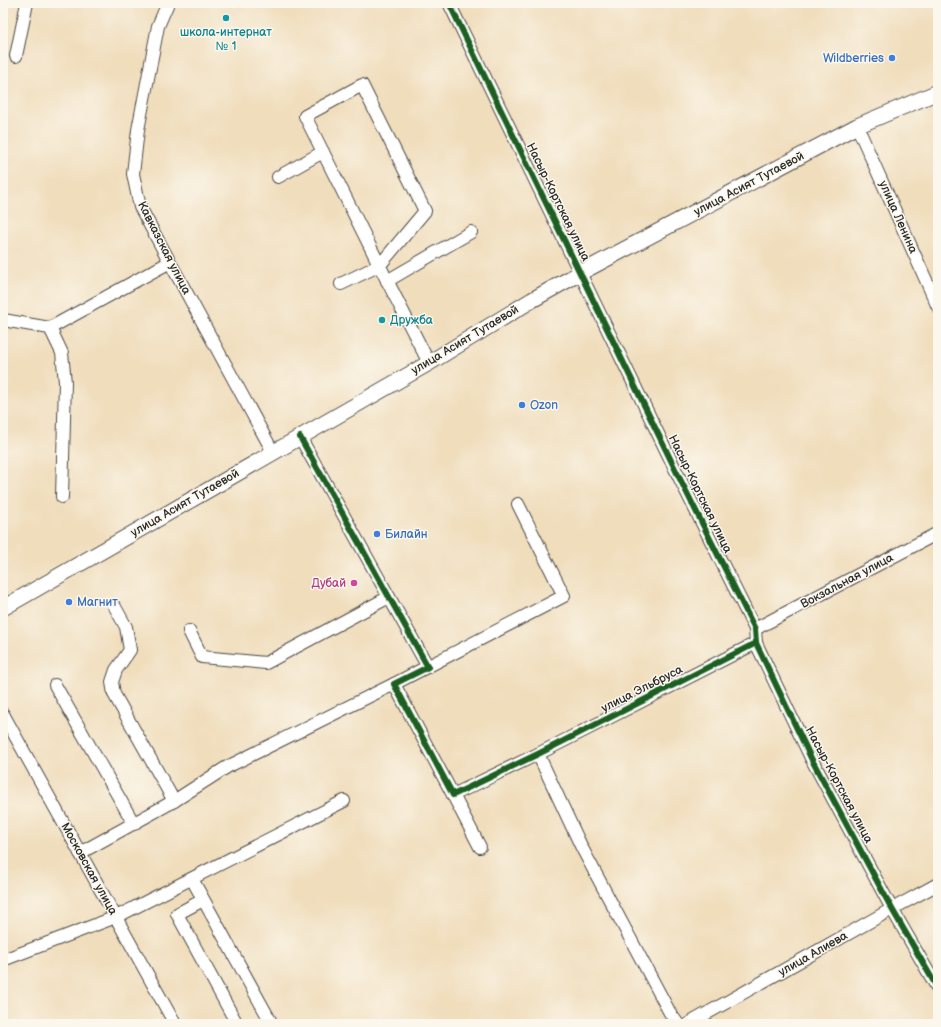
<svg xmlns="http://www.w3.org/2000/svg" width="941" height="1027" font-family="'Balsamiq Sans',sans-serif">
	<rect width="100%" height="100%" fill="#fbf7ec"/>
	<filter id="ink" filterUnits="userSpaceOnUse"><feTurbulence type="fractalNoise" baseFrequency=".025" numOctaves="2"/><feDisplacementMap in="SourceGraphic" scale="8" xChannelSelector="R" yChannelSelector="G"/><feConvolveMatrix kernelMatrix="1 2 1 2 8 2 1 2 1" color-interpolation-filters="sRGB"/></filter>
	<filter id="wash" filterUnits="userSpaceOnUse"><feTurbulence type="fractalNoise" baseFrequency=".012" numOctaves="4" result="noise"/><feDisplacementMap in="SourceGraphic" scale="16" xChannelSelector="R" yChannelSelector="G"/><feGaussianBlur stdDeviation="0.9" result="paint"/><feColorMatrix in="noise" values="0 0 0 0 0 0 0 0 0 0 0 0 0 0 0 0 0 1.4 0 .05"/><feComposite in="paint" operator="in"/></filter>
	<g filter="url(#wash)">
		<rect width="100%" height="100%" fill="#f0ddbc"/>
	</g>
	<g filter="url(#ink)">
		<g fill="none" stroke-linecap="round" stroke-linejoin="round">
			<defs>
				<g id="minor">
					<polyline points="168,3 158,26 138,130 133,174 140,207 273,452"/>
					<polyline points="449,3 679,477 755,629 756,643 812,760 892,909 938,989"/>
					<polyline points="16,56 27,3"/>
					<polyline points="857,126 938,307"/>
					<polyline points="278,177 323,152"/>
					<polyline points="387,281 471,232"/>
					<path d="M341,284L380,265L425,211L362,85L305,116C346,199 387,281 429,363"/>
					<polyline points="3,320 50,328 170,262"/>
					<polyline points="50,328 62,353 65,382 62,497"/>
					<polyline points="300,437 428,667"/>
					<polyline points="115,607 126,627 130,650 116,670 112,682 114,694 174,801"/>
					<polyline points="755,629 938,533"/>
					<polyline points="189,631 202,657 266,663 389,597"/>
					<polyline points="394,684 453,795 538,754 756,643"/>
					<polyline points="55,685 134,824"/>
					<polyline points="3,714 175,1024"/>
					<polyline points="538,754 582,848 670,1013 678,1024"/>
					<polyline points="453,795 480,847"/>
					<polyline points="80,853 174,801 227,767 394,684 564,596 518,504"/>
					<polyline points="192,879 272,1024"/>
					<polyline points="203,900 177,914 237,1024"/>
					<polyline points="3,960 116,917 344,801"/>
					<polyline points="688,1024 892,909 938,884"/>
				</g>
				<polyline id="major" points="3,608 429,363 532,300 580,273 857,126 938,92"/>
			</defs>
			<!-- minor casing -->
			<use href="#minor" stroke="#494641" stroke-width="14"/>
			<!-- major casing -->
			<use href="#major" stroke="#494641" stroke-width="17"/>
			<!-- minor -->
			<use href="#minor" stroke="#fff" stroke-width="12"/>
			<!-- major -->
			<use href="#major" stroke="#fff" stroke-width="15"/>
			<defs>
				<g id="cycleway">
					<polyline points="449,3 679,477 755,629 756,643 812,760 892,909 938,989"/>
					<polyline points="300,437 428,667 394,684 453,795 538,754 756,643"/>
				</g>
			</defs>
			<!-- cycleway casing -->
			<use href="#cycleway" stroke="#fbf7ec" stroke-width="8"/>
			<!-- cycleway -->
			<use href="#cycleway" stroke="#1b5e20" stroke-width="6"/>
		</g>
	</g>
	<!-- markers -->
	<g fill="#0f9aa8" stroke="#fbf7ec" stroke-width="1.5">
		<circle cx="226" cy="18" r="4"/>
		<circle cx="382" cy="320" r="4"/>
	</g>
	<g fill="#3f7fe0" stroke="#fbf7ec" stroke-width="1.5">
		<circle cx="892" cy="58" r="4"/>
		<circle cx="522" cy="405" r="4"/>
		<circle cx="377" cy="534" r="4"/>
		<circle cx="69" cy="602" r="4"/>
	</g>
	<circle fill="#d1479c" stroke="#fbf7ec" stroke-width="1.5" cx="354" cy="583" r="4"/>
	<g text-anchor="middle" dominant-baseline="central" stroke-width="3" stroke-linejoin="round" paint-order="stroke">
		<!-- culture labels -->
		<g font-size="12" fill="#0d838f" stroke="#fbf7ec">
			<text x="226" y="32">школа-интернат<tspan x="226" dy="14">№ 1</tspan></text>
			<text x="390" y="320" text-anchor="start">Дружба</text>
		</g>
		<!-- shop labels -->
		<g font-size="12" fill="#366cbe" stroke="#fbf7ec" text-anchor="start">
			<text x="884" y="58" text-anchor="end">Wildberries</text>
			<text x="530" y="405">Ozon</text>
			<text x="385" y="534">Билайн</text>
			<text x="77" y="602">Магнит</text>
		</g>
		<!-- street labels -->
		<g font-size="12" fill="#2b2b2b" stroke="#fbf7ec">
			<text transform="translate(749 184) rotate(-28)">улица Асият Тутаевой</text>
			<text transform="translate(558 202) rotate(64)">Насыр-Кортская улица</text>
			<text transform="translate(898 217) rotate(66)">улица Ленина</text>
			<text transform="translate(164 248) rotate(63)">Кавказская улица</text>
			<text transform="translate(465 340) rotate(-31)">улица Асият Тутаевой</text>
			<text transform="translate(700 494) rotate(64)">Насыр-Кортская улица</text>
			<text transform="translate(185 503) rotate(-30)">улица Асият Тутаевой</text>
			<text transform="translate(847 581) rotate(-28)">Вокзальная улица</text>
			<text transform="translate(642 689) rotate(-27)">улица Эльбруса</text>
			<text transform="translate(839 785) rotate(62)">Насыр-Кортская улица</text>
			<text transform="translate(89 869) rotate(61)">Московская улица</text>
			<text transform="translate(813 954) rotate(-30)">улица Алиева</text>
		</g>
		<!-- hotel labels -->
		<g font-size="12" fill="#b23c85" stroke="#fbf7ec" text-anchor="end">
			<text x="346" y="583">Дубай</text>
		</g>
	</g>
	<!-- margin -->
	<rect width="941" height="1027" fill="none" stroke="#fbf7ec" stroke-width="16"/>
</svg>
